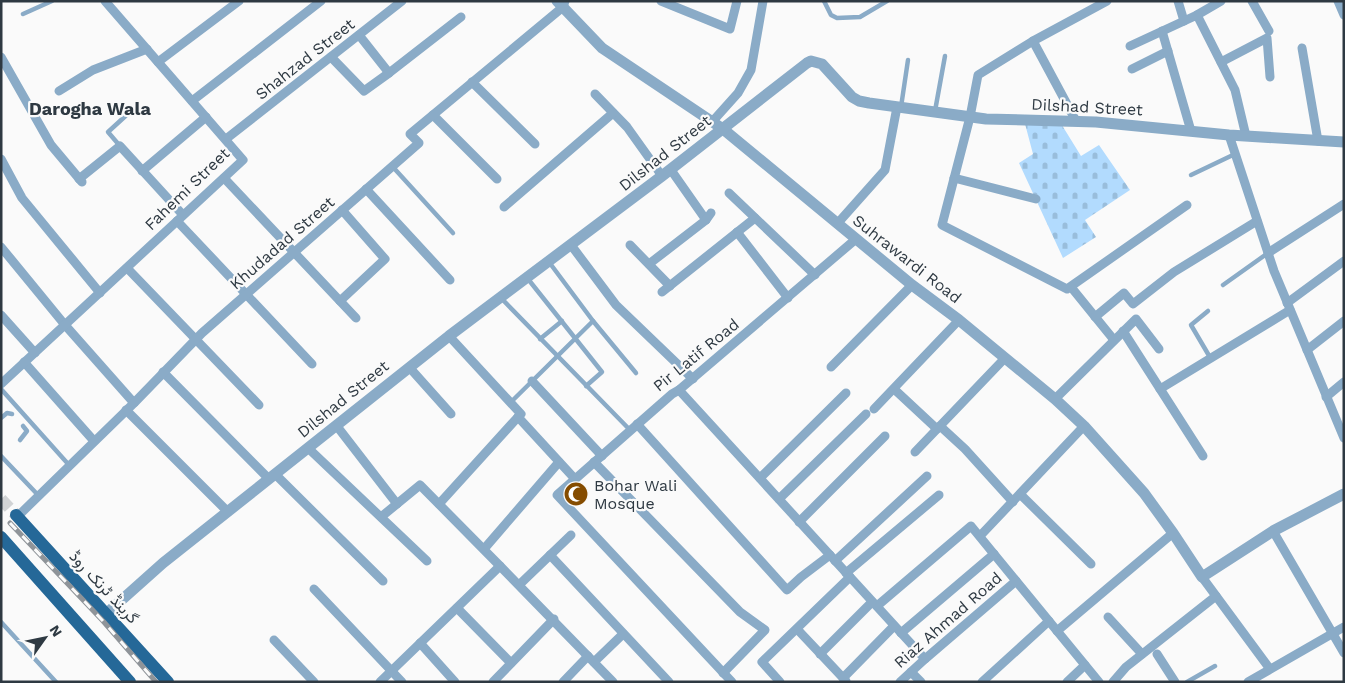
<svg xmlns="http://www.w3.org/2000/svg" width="1345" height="683" font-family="'Work Sans',Vazirmatn,sans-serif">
	<defs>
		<pattern id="cemetery-stones" width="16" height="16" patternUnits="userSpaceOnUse" patternTransform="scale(1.25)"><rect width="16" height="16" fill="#b2dbfe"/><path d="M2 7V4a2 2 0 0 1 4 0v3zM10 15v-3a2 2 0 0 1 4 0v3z" fill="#99bddb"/></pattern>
	</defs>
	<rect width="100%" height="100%" fill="#fafafa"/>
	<!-- cemetery -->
	<polygon fill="url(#cemetery-stones)" points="1024,120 1060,122 1081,156 1099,145 1130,190 1085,220 1096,237 1063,258 1019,163 1033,154"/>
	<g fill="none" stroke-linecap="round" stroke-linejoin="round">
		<!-- primary-tunnel -->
		<polyline stroke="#d1d3d5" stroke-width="12" stroke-dasharray="12 6" stroke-linecap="butt" points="1,499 16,515"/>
		<!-- service -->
		<g stroke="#8aabc7" stroke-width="4.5">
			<polyline points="824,1 831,15 837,18 860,17 887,1"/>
			<polyline points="23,14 52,1"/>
			<polyline points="901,107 908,60"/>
			<polyline points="935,111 945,56"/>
			<polyline points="120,146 108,132 131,111"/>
			<polyline points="392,166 453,233"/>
			<polyline points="1191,175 1235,154"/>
			<polyline points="549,262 593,321 636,373"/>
			<polyline points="528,279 602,372 586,386"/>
			<polyline points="1223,285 1268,253"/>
			<polyline points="501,298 630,430"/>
			<polyline points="1208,311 1191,325 1211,359"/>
			<polyline points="540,339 562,321"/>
			<polyline points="1,389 69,465"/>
			<polyline points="511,402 593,321"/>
			<polyline points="1,418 7,413 12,414"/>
			<polyline points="20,440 27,431 23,426"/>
			<polyline points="1,456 38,495"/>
			<polyline points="1,622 56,682"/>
			<polyline points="1187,682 1215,666"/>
		</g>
		<!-- minor -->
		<g stroke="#8aabc7" stroke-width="9">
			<polyline points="661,1 730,29 737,1"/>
			<polyline points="1107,1 1033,41 978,75 970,117 942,225 1067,289 1187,205"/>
			<polyline points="1178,1 1184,21"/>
			<polyline points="1252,1 1269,31"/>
			<polyline points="1338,1 1344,15"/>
			<polyline points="1197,15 1221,1"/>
			<polyline points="1162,31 1191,131"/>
			<polyline points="359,35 389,73 461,17"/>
			<polyline points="1033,41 1076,121"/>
			<polyline points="1130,46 1197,15 1235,90 1246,136"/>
			<polyline points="1302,48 1318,141"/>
			<polyline points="1,57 51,145 82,182"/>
			<polyline points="331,57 364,91 389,73"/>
			<polyline points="158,62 239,1"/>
			<polyline points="1221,62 1267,38 1270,77"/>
			<polyline points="1132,69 1168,51"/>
			<polyline points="472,82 535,144"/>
			<polyline points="59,91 93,70 147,49"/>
			<polyline points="595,94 627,127 662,176"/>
			<polyline points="192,101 321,1"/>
			<polyline points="433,115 497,179"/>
			<polyline points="712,122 738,93 751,70 763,1"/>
			<polyline points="1229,135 1274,271 1344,438"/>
			<polyline points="226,139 402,1"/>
			<polyline points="1,159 22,198 100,293"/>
			<polyline points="671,170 706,220"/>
			<polyline points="142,171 206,117"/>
			<polyline points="224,178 356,318"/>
			<polyline points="954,178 1036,199"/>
			<polyline points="79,179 120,146 183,215"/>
			<polyline points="366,189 450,280"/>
			<polyline points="729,193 815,275"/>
			<polyline points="504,207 613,113"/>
			<polyline points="177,221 312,364"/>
			<polyline points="837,224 885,170 897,107"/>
			<polyline points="737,232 788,298"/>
			<polyline points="571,245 616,305 693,379"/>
			<polyline points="630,245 670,286"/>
			<polyline points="1,247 65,325 134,403"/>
			<polyline points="1268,253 1344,204"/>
			<polyline points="649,264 706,220 711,213"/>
			<polyline points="127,268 259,405"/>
			<polyline points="1071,287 1114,340"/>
			<polyline points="662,292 755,218"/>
			<polyline points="340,301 385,259 342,210"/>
			<polyline points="1287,303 1344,261"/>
			<polyline points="1,315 35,353"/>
			<polyline points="1095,317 1124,293 1133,304 1174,272 1257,221"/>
			<polyline points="1123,331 1203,456"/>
			<polyline points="449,336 521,414 518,417 575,479"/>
			<polyline points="1307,350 1344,321"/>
			<polyline points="24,362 94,441"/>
			<polyline points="409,367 451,414"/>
			<polyline points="831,367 912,285"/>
			<polyline points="163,372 269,479"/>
			<polyline points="532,381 602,456"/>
			<polyline points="1,384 243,160 105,1"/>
			<polyline points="894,389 937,429"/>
			<polyline points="1160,389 1290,310"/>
			<polyline points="679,390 925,659"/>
			<polyline points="1326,397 1344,382"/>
			<polyline points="1055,399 1136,319 1159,349"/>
			<polyline points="874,409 959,320"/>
			<polyline points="126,410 228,512"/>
			<polyline points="637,424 787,590 801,577 830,555"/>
			<polyline points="336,425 397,504"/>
			<polyline points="940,426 965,449 1013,502"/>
			<polyline points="308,448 427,561"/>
			<polyline points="915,452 1005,358"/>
			<polyline points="594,462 740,612 765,630 723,673"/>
			<polyline points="275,474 383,581"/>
			<polyline points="760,478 846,393"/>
			<polyline points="1020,494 1091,564"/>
			<polyline points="779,499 866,414"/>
			<polyline points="439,504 518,417"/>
			<polyline points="17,517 134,403 202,333 419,143 410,134 563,7 565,1"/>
			<polyline points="381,517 420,485 500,566"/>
			<polyline points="799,522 885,436"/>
			<polyline points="1273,531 1344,653"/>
			<polyline points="980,536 1084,426"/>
			<polyline points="484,549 559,462"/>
			<polyline points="550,555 669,682"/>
			<polyline points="835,561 927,476"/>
			<polyline points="846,573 939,495"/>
			<polyline points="1202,577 1270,669"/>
			<polyline points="519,585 571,535"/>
			<polyline points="314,589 402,682"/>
			<polyline points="877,606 971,526 1099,682"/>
			<polyline points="457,608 511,663"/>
			<polyline points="1108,617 1142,654"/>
			<polyline points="797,629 846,681"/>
			<polyline points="1057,631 1173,533"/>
			<polyline points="901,633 994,554"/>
			<polyline points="274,640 314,682"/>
			<polyline points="420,643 455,682"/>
			<polyline points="820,654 872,602"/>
			<polyline points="1157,654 1175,682"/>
			<polyline points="594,662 623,634"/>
			<polyline points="911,672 921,682"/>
			<polyline points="843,678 894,626"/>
			<polyline points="380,682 500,566 613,682"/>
			<polyline points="493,682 554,619"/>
			<polyline points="563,682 588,656"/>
			<polyline points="732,682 557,495 672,394 679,390 856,239"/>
			<polyline points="780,682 762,662 850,577"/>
			<polyline points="900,682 925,659 1016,581"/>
			<polyline points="982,682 1049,621"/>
			<polyline points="1067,682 1085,665"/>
			<polyline points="1113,682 1126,667 1216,596"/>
			<polyline points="1248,682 1344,627"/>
		</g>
		<!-- tertiary -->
		<g stroke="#8aabc7" stroke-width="11">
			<polyline points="557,1 602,48 723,129 912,285 959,320 1055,399 1084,426 1144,493 1173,533 1202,577 1273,531 1344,494"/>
			<polyline points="107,613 163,563 449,336 662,176 807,63 811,61 822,64 852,97 859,101 869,103 986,119 1096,122 1229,135 1344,142"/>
		</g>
		<!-- primary -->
		<g stroke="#256898" stroke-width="12">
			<polyline points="16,515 168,682"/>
			<polyline points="1,537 130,682"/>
		</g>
		<defs>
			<polyline id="rail" points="10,523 103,621 156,682"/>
		</defs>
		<!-- rail casing -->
		<use href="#rail" stroke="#8f9499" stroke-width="5"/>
		<!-- rail -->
		<use href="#rail" stroke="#fafafa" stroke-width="3" stroke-dasharray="9" stroke-linecap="butt"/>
	</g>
	<!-- icons -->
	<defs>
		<symbol id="mosque-disc" viewBox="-11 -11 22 22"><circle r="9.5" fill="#854c00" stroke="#fafafa"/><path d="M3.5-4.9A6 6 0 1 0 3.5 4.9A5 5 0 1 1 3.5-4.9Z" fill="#fff"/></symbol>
	</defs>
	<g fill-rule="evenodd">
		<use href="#mosque-disc" x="562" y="480" width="28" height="28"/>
	</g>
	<g text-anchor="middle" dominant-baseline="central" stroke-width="4.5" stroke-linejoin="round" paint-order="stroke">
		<!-- street labels -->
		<g font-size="16" fill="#2e3942" stroke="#fafafa">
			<text transform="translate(305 59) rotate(-38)">Shahzad Street</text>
			<text transform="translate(1087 107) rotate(3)">Dilshad Street</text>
			<text transform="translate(665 153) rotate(-38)">Dilshad Street</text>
			<text transform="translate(187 189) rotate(-44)">Fahemi Street</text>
			<text transform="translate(282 243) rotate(-41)">Khudadad Street</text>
			<text transform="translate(907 259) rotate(38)">Suhrawardi Road</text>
			<text transform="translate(696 355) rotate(-39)">Pir Latif Road</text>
			<text transform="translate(343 399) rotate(-39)">Dilshad Street</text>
			<text transform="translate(104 587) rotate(47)">گرینڈ ٹرنک روڈ</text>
			<text transform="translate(948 620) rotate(-41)">Riaz Ahmad Road</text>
		</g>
		<!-- poi labels -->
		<g font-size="16" fill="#2e3942" stroke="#fafafa" text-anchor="start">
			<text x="594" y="485">Bohar Wali<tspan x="594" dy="18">Mosque</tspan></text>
		</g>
		<!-- neighbourhood labels -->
		<g font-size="18" font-weight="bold" fill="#2e3942" stroke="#fafafa">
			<text x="90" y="108">Darogha Wala</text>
		</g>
	</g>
	<!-- border -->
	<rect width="1345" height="683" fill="none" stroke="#2e3942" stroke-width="5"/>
	<!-- north arrow -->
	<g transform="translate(45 638) rotate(57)" stroke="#fafafa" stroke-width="4" paint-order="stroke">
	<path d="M0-4L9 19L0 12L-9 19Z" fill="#2e3942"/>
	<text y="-8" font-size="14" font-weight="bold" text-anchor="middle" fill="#2e3942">N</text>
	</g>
</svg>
